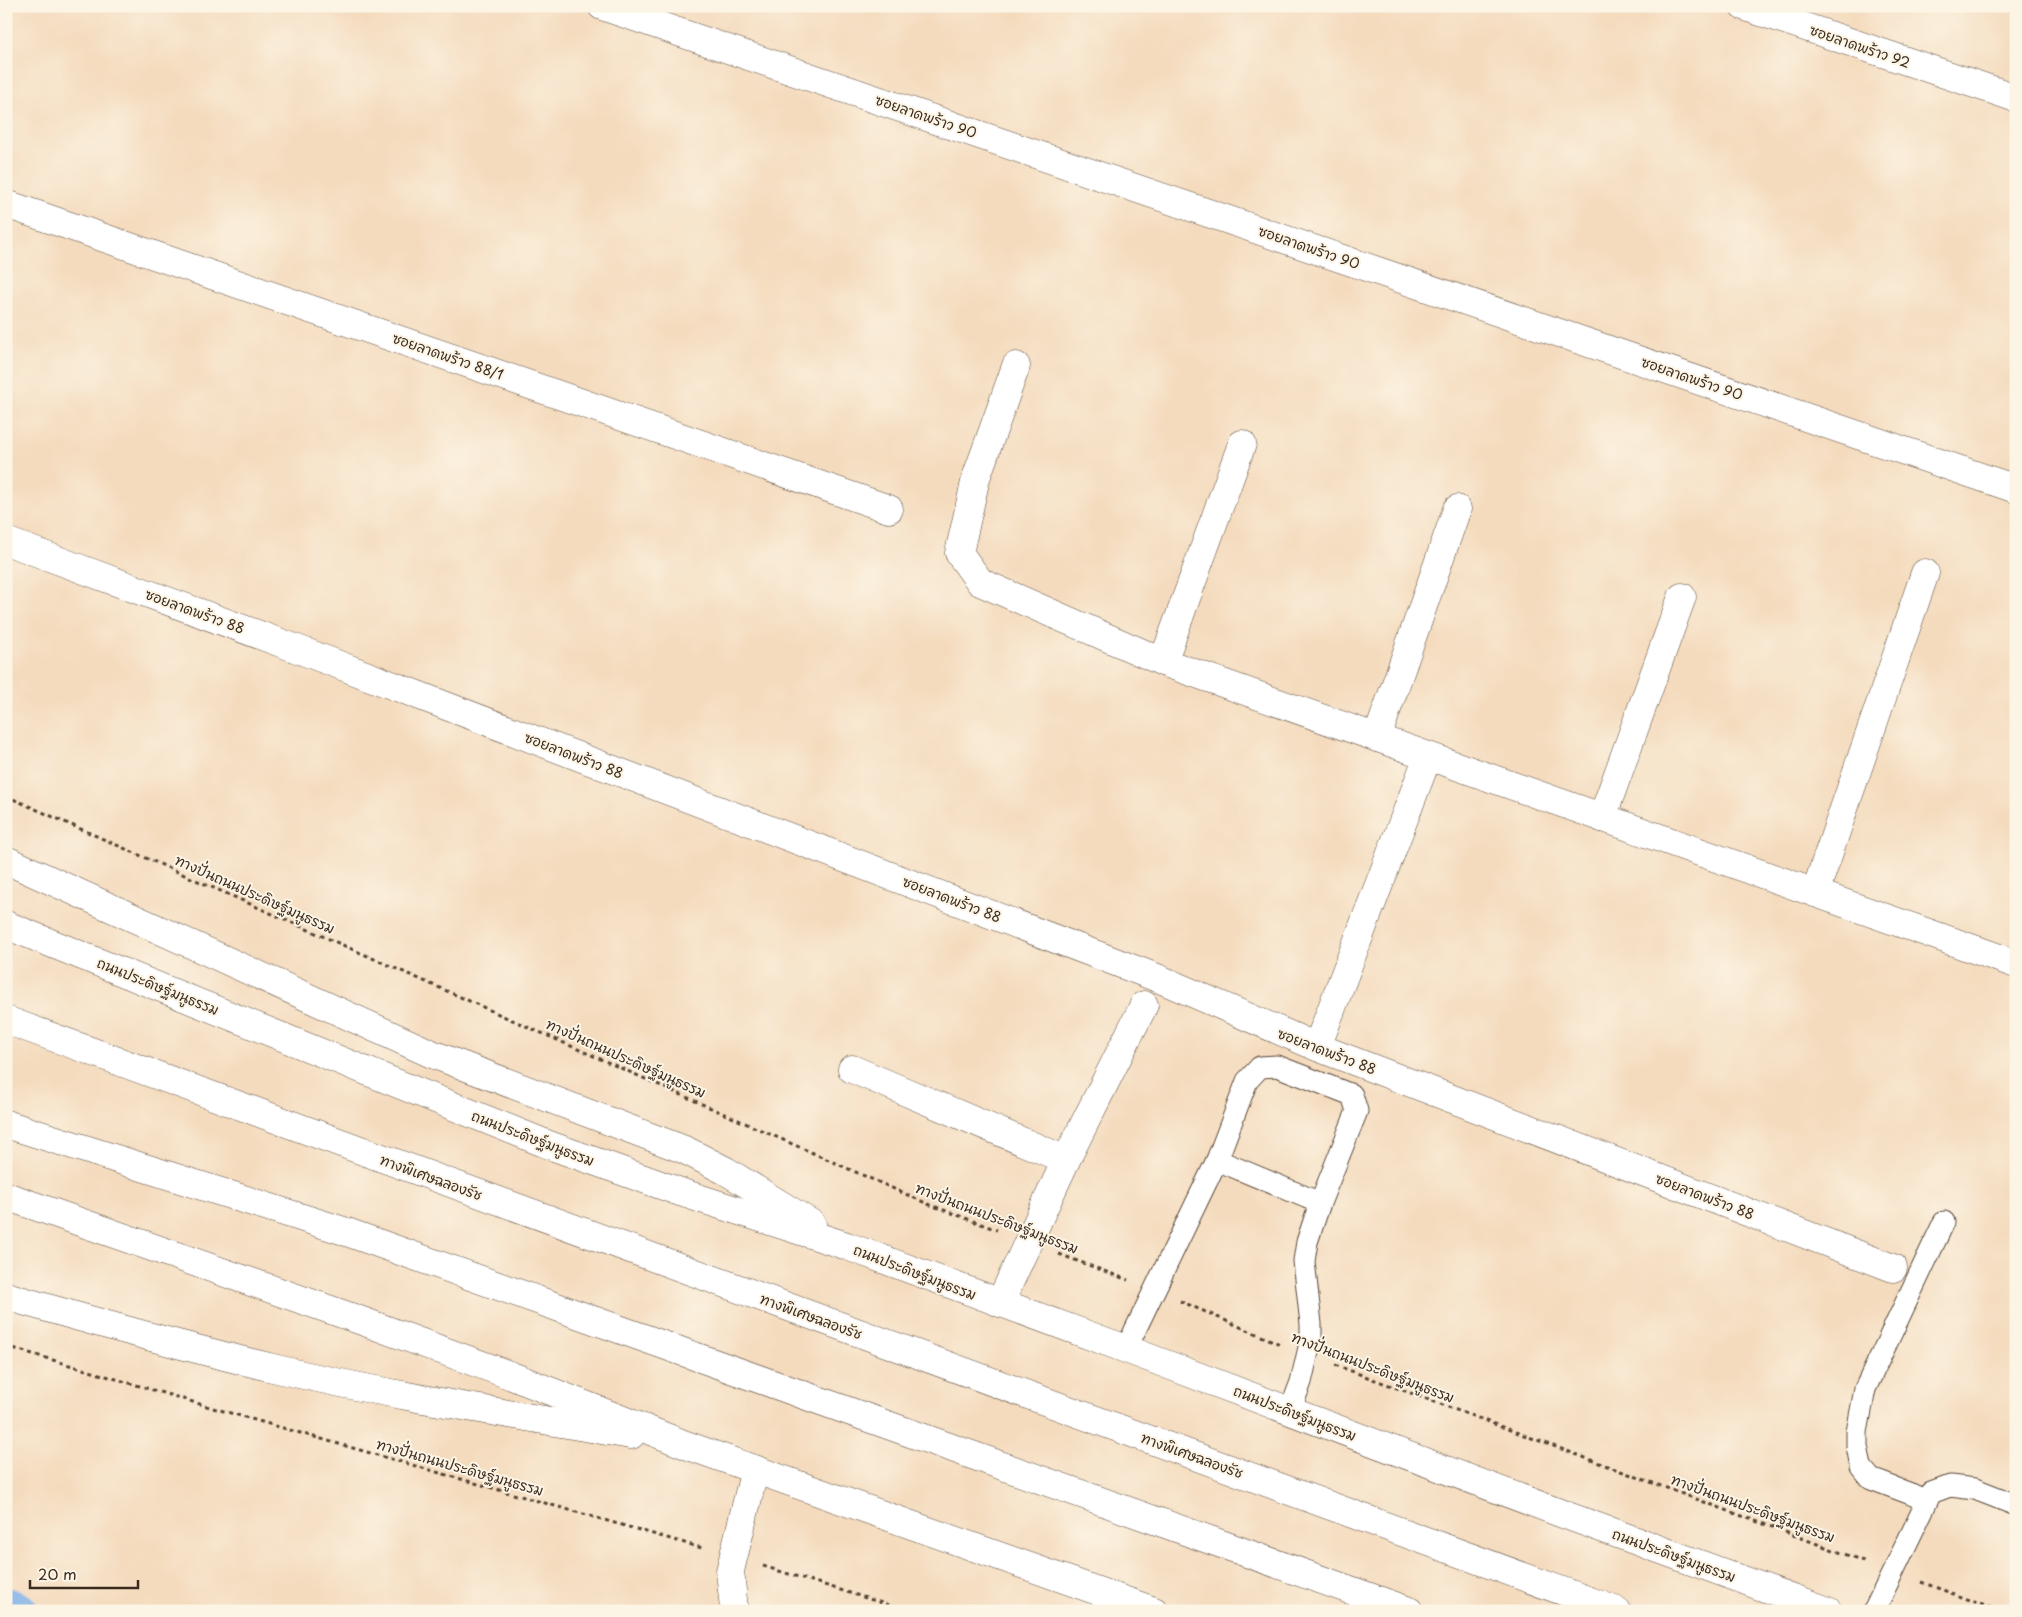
<svg xmlns="http://www.w3.org/2000/svg" width="2022" height="1617" font-family="'Playpen Sans','Playpen Sans Thai',sans-serif">
	<rect width="100%" height="100%" fill="#fcf5e5"/>
	<filter id="ink" filterUnits="userSpaceOnUse"><feTurbulence type="fractalNoise" baseFrequency=".02" numOctaves="2"/><feDisplacementMap in="SourceGraphic" scale="10" xChannelSelector="R" yChannelSelector="G"/><feConvolveMatrix kernelMatrix="1 2 1 2 8 2 1 2 1" color-interpolation-filters="sRGB"/></filter>
	<filter id="wash" filterUnits="userSpaceOnUse"><feTurbulence type="fractalNoise" baseFrequency=".0096" numOctaves="4" result="noise"/><feDisplacementMap in="SourceGraphic" scale="20" xChannelSelector="R" yChannelSelector="G"/><feGaussianBlur stdDeviation="1.12" result="paint"/><feColorMatrix in="noise" values="0 0 0 0 0 0 0 0 0 0 0 0 0 0 0 0 0 1.4 0 .05"/><feComposite in="paint" operator="in"/></filter>
	<g filter="url(#wash)">
		<rect width="100%" height="100%" fill="#f4dbbe"/>
		<g fill="none" stroke-linecap="round" stroke-linejoin="round">
			<!-- canal -->
			<polyline stroke="#7cafe9" stroke-width="38" points="6,1606 19,1611"/>
		</g>
	</g>
	<g filter="url(#ink)">
		<g fill="none" stroke-linecap="round" stroke-linejoin="round">
			<defs>
				<g id="lane">
					<polyline points="1217,1160 1320,1203"/>
					<polyline points="1126,1349 1217,1160 1247,1081 1260,1067 1277,1066 1352,1095 1357,1111 1320,1203 1307,1242 1304,1261 1311,1324 1311,1339 1301,1382 1290,1411"/>
					<polyline points="1927,1500 1871,1479 1861,1467 1857,1446 1857,1432 1865,1389 1944,1222"/>
					<polyline points="1874,1611 1931,1493 1950,1486 1975,1489 2016,1505"/>
				</g>
				<g id="street">
					<polyline points="602,6 2016,489"/>
					<polyline points="1743,6 2016,98"/>
					<polyline points="6,204 889,509"/>
					<polyline points="1016,366 976,478 959,553 980,582 1163,662 2016,964"/>
					<polyline points="6,541 300,650 1160,979 1317,1047 1893,1268"/>
					<polyline points="1163,662 1242,444"/>
					<polyline points="1377,738 1457,509"/>
					<polyline points="1602,818 1682,597"/>
					<polyline points="1815,893 1925,573"/>
					<polyline points="1317,1047 1428,756"/>
					<polyline points="852,1069 1066,1160 1000,1303"/>
					<polyline points="1066,1160 1144,1005"/>
					<polyline points="736,1611 734,1609 730,1571 755,1469"/>
				</g>
				<g id="primary">
					<polyline points="6,860 432,1054 685,1150 726,1171 812,1224"/>
					<polyline points="6,925 549,1145 683,1193 847,1246 1126,1349 1568,1516 1828,1611"/>
					<polyline points="6,1196 365,1322 512,1376 686,1445 1154,1611"/>
					<path d="M6,1296C95,1322 184,1347 273,1368C391,1396 512,1414 631,1435"/>
				</g>
				<g id="highway">
					<polyline points="6,1020 1617,1611"/>
					<polyline points="6,1124 344,1231 1409,1611"/>
				</g>
			</defs>
			<!-- lane casing -->
			<use href="#lane" stroke="#574536" stroke-width="23"/>
			<!-- street casing -->
			<use href="#street" stroke="#574536" stroke-width="29"/>
			<!-- primary casing -->
			<use href="#primary" stroke="#574536" stroke-width="29"/>
			<!-- highway casing -->
			<use href="#highway" stroke="#574536" stroke-width="29"/>
			<!-- path -->
			<g stroke="#574536" stroke-width="3" stroke-dasharray="4 4" stroke-linecap="butt">
				<polyline points="6,796 928,1204 997,1230"/>
				<polyline points="1059,1254 1128,1280"/>
				<polyline points="1180,1301 1280,1344"/>
				<polyline points="6,1346 213,1408 702,1548"/>
				<polyline points="1335,1365 1866,1562"/>
				<polyline points="763,1566 908,1611"/>
				<polyline points="1921,1582 2000,1611"/>
			</g>
			<!-- lane -->
			<use href="#lane" stroke="#fff" stroke-width="21"/>
			<!-- street -->
			<use href="#street" stroke="#fff" stroke-width="28"/>
			<!-- primary -->
			<use href="#primary" stroke="#fff" stroke-width="28"/>
			<!-- highway -->
			<use href="#highway" stroke="#fff" stroke-width="28"/>
		</g>
	</g>
	<g text-anchor="middle" dominant-baseline="central" stroke-width="4" stroke-linejoin="round" paint-order="stroke">
		<!-- street labels -->
		<g font-size="14" fill="#3b2a1e" stroke="#fcf5e5">
			<text transform="translate(1860 46) rotate(19)">ซอยลาดพร้าว 92</text>
			<text transform="translate(926 116) rotate(19)">ซอยลาดพร้าว 90</text>
			<text transform="translate(1309 247) rotate(19)">ซอยลาดพร้าว 90</text>
			<text transform="translate(448 356) rotate(19)">ซอยลาดพร้าว 88/1</text>
			<text transform="translate(1692 378) rotate(19)">ซอยลาดพร้าว 90</text>
			<text transform="translate(195 611) rotate(20)">ซอยลาดพร้าว 88</text>
			<text transform="translate(574 755) rotate(21)">ซอยลาดพร้าว 88</text>
			<text transform="translate(255 894) rotate(24)">ทางปั่นถนนประดิษฐ์มนูธรรม</text>
			<text transform="translate(952 899) rotate(21)">ซอยลาดพร้าว 88</text>
			<text transform="translate(158 986) rotate(22)">ถนนประดิษฐ์มนูธรรม</text>
			<text transform="translate(1327 1051) rotate(21)">ซอยลาดพร้าว 88</text>
			<text transform="translate(626 1058) rotate(24)">ทางปั่นถนนประดิษฐ์มนูธรรม</text>
			<text transform="translate(533 1138) rotate(21)">ถนนประดิษฐ์มนูธรรม</text>
			<text transform="translate(431 1177) rotate(20)">ทางพิเศษฉลองรัช</text>
			<text transform="translate(1705 1196) rotate(21)">ซอยลาดพร้าว 88</text>
			<text transform="translate(997 1218) rotate(21)">ทางปั่นถนนประดิษฐ์มนูธรรม</text>
			<text transform="translate(915 1272) rotate(21)">ถนนประดิษฐ์มนูธรรม</text>
			<text transform="translate(811 1316) rotate(20)">ทางพิเศษฉลองรัช</text>
			<text transform="translate(1373 1367) rotate(21)">ทางปั่นถนนประดิษฐ์มนูธรรม</text>
			<text transform="translate(1295 1413) rotate(21)">ถนนประดิษฐ์มนูธรรม</text>
			<text transform="translate(1192 1455) rotate(20)">ทางพิเศษฉลองรัช</text>
			<text transform="translate(460 1467) rotate(16)">ทางปั่นถนนประดิษฐ์มนูธรรม</text>
			<text transform="translate(1753 1508) rotate(20)">ทางปั่นถนนประดิษฐ์มนูธรรม</text>
			<text transform="translate(1674 1555) rotate(20)">ถนนประดิษฐ์มนูธรรม</text>
		</g>
	</g>
	<!-- margin -->
	<rect width="2022" height="1617" fill="none" stroke="#fcf5e5" stroke-width="25"/>
	<!-- scale -->
	<path d="M30 1580v8h108v-8" fill="none" stroke="#3b2a1e" stroke-width="2.5"/>
	<text x="38" y="1580" font-size="15" fill="#3b2a1e" stroke="#fcf5e5" stroke-width="4" paint-order="stroke">20 m</text>
</svg>
